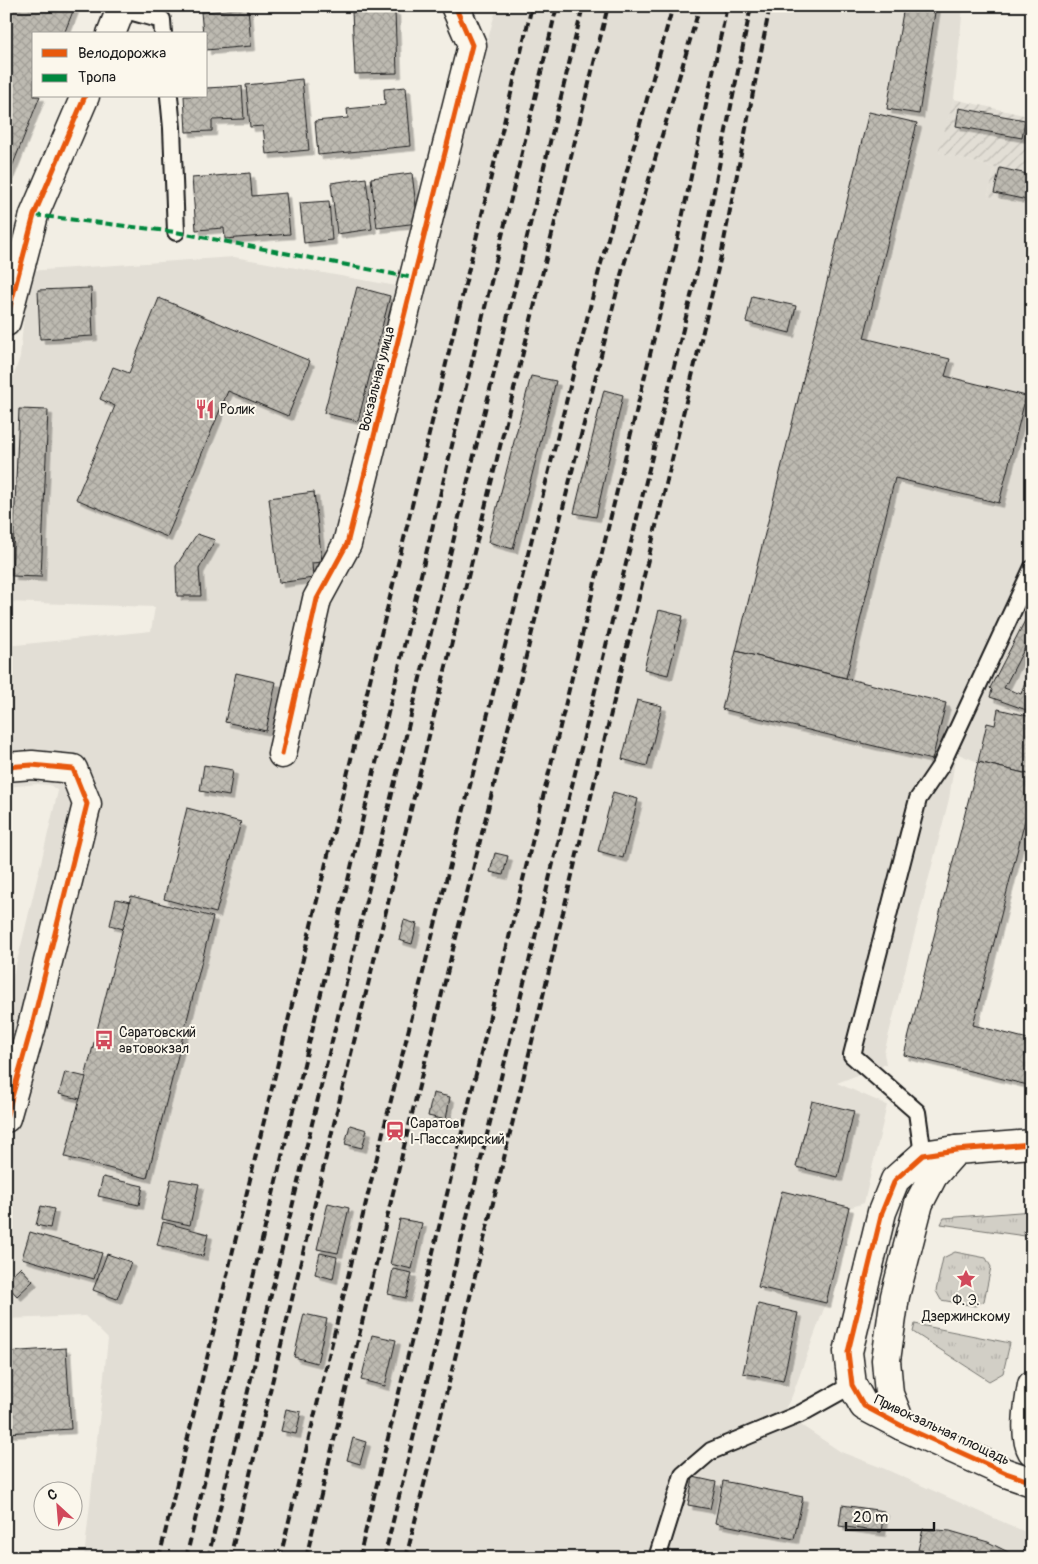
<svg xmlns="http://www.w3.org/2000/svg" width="1038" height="1564" font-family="Pangolin,sans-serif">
	<defs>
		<pattern id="industrial-furrows" width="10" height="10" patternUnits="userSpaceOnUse" patternTransform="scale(1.25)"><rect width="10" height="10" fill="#e2ded5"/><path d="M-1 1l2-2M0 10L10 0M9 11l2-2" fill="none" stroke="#c1beb6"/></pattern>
		<pattern id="grass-tufts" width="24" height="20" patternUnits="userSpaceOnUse" patternTransform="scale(1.25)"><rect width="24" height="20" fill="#d2cfc6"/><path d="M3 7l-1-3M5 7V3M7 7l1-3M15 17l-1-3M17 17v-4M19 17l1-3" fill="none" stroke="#b4b1aa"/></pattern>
		<pattern id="building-cross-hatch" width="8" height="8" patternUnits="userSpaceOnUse" patternTransform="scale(1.25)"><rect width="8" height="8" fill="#bdbab1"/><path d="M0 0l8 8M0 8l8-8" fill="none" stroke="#a29f98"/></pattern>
		<filter id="shadow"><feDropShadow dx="4.5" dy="4.5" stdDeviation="0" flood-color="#0004"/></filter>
	</defs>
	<rect width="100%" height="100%" fill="#f2eee4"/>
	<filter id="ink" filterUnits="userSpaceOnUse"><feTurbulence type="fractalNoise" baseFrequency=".02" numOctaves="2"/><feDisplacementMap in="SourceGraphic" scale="10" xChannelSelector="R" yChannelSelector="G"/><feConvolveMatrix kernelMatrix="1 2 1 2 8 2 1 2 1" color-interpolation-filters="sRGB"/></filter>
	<g filter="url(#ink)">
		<!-- built -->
		<polygon fill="#e2ded5" points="497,6 963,6 954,99 939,152 995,168 988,196 1032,206 1032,775 978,762 956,753 949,799 884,1053 886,1064 837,1083 887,1105 864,1203 849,1208 826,1303 792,1396 783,1413 841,1452 885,1469 1032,1535 1032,1558 84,1558 108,1339 85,1316 6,1319 6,1001 22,942 58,791 50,785 38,784 6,787 6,646 151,631 155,607 6,602 6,398 20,357 28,271 234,257 419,290"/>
		<!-- industrial -->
		<polygon fill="url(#industrial-furrows)" points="954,99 1032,117 1032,206 988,196 995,168 938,152"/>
		<!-- grass -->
		<g fill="url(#grass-tufts)" stroke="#777671">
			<polygon points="1032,1211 1032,1237 941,1224 944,1218"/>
			<polygon points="955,1252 986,1258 991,1267 984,1301 975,1306 941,1300 936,1291 943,1258"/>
			<polygon points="915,1324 1010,1343 1003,1373 989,1381 913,1332"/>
		</g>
		<!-- building -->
		<g fill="url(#building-cross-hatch)" stroke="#1c1c1c" filter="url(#shadow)">
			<polygon points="9,6 75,6 64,34 34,34 34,96 40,96 6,182 6,14"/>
			<polygon points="904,6 936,6 919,114 887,109"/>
			<polygon points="248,8 251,46 206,50 206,34 203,34 201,12"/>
			<polygon points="395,11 397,73 355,74 352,12"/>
			<polygon points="302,79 309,150 266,154 263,126 250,127 246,85"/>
			<polygon points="242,86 244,119 212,120 212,131 186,132 184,96 206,96 206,88"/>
			<polygon points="406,87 411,146 318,155 315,121 348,118 347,109 385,105 384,89"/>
			<polygon points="959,108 1025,120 1022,138 956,126"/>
			<polygon points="869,112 917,123 864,338 950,359 945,376 1026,396 999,503 895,478 846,678 736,651"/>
			<polygon points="1000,168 1032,175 1032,201 994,193"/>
			<polygon points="250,173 252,196 286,193 290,234 225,239 224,228 196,230 192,178"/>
			<polygon points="412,173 418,223 377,228 371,178"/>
			<polygon points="366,178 372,229 337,234 331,183"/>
			<polygon points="329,201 332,240 304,243 300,203"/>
			<polygon points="357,287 390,296 358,421 324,413"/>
			<polygon points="91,288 93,336 40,339 38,290"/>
			<polygon points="752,296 796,306 790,333 746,322"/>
			<polygon points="159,298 310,361 288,416 228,391 167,537 76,499 115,406 100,399 113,367 129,373"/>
			<polygon points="531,376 556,381 513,549 488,542"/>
			<polygon points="604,390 623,395 596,517 574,513"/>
			<polygon points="19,409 48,410 41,577 12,576"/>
			<polygon points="314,492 322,562 312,563 313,578 279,583 269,498"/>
			<polygon points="197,534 215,540 199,569 201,596 177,596 176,566"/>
			<polygon points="1032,607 1032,634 1004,688 1021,694 1032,660 1032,712 990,697 992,690 990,688"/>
			<polygon points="659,610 683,616 668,675 644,669"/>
			<polygon points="736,651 946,703 932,760 722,709"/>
			<polygon points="236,673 276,682 266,731 225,722"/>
			<polygon points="637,700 662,706 647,766 622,759"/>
			<polygon points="998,709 1032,717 1032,775 978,762 987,723 995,725"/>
			<polygon points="978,762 1032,775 1032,793 973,1025 1032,1040 1032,1086 904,1055"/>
			<polygon points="204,765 233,770 229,796 200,791"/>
			<polygon points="613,792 638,799 623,858 598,851"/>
			<polygon points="187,808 241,822 216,913 164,899"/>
			<polygon points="495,853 508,856 503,875 490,872"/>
			<polygon points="131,896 213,917 147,1178 65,1157"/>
			<polygon points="116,899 130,902 123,929 110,925"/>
			<polygon points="404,920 417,924 412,944 399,940"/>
			<polygon points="65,1072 86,1077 80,1099 59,1094"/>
			<polygon points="433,1093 450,1097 446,1120 428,1116"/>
			<polygon points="812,1101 854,1111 838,1177 796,1167"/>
			<polygon points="350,1125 367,1130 362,1148 345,1144"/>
			<polygon points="103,1177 143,1186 139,1205 98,1196"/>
			<polygon points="171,1179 199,1184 190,1225 162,1219"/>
			<polygon points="782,1191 849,1207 826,1303 758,1287"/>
			<polygon points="328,1203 349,1208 338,1253 317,1249"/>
			<polygon points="41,1206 54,1209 50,1228 36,1225"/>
			<polygon points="400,1219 422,1223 412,1269 390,1264"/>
			<polygon points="163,1222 208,1234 203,1256 157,1245"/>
			<polygon points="30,1232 102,1253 94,1279 22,1258"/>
			<polygon points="320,1253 337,1257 333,1279 315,1274"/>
			<polygon points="107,1254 131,1262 117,1299 93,1290"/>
			<polygon points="20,1267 33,1281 17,1296 6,1284 6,1280"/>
			<polygon points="393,1269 412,1273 406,1298 388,1294"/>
			<polygon points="758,1304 798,1313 783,1381 743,1373"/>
			<polygon points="304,1314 327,1319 317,1363 294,1357"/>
			<polygon points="372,1335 396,1340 385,1386 361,1380"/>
			<polygon points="66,1348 71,1429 6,1433 6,1352"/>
			<polygon points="286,1409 301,1412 296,1434 281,1431"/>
			<polygon points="353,1438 366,1442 360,1464 347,1460"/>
			<polygon points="693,1477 716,1482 710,1509 688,1505"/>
			<polygon points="723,1481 803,1497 794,1539 715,1523"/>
			<polygon points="842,1505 884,1511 881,1532 839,1526"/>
			<polygon points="923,1529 950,1531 988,1542 1020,1558 952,1558 940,1553 918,1550"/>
		</g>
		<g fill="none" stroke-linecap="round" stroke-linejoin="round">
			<defs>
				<g id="service">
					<polyline points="122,9 162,20 163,34"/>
					<polyline points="169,96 172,128 176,232"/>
					<polyline points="923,1155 917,1112 852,1055 918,799 941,765 1032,569"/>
					<polyline points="657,1558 683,1475 711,1451 800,1414 852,1385"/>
				</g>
				<g id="minor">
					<polyline points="111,34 122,6"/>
					<polyline points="6,322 34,215 85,96"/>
					<polyline points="282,754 317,599 347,544 472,45 455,6"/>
					<polyline points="6,767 32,765 73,769 87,804 32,1026 6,1118"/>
					<polyline points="1032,1144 956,1150 923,1155 895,1180 882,1212 848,1352 852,1385 864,1406 902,1426 1006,1473 1032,1482"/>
					<path d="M1032,1385C1029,1402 1023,1436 1032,1451"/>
					<polyline points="902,1426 889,1394 886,1360 895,1296 919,1203 933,1176 956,1150"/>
				</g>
			</defs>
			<!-- service casing -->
			<use href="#service" stroke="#1c1c1c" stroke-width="20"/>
			<!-- minor casing -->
			<use href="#minor" stroke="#1c1c1c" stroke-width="31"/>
			<!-- service -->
			<use href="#service" stroke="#fbf7ec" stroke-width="16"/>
			<!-- minor -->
			<use href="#minor" stroke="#fbf7ec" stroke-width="28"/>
			<!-- rail -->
			<g stroke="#1c1c1c" stroke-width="4" stroke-dasharray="8 4" stroke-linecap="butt">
				<polyline points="159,1558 532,6"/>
				<polyline points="186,1558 557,6"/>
				<polyline points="208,1558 316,1107 583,6"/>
				<polyline points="230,1558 337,1111 608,6"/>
				<polyline points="280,1558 384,1128 600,267 673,6"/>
				<polyline points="306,1558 407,1134 621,275 700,6"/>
				<polyline points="359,1558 676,247 727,6"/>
				<polyline points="384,1558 702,251 751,6"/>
				<polyline points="406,1558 503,1162 721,256 770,6"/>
			</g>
			<!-- quiet -->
			<polyline stroke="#00873e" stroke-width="4" stroke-dasharray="8 4" stroke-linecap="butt" points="34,215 176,232 414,278"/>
			<defs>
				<g id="cycleway">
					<polyline points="6,322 34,215 85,96"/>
					<polyline points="282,754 317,599 347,544 472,45 455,6"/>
					<polyline points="6,767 32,765 73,769 87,804 32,1026 6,1118"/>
					<polyline points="1032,1144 956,1150 923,1155 895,1180 882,1212 848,1352 852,1385 864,1406 902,1426 1006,1473 1032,1482"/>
				</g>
			</defs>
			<!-- cycleway casing -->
			<use href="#cycleway" stroke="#fbf7ec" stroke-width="8"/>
			<!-- cycleway -->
			<use href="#cycleway" stroke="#e8590c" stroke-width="5"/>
		</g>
	</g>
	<!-- icons -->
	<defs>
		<symbol id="restaurant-bare" viewBox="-9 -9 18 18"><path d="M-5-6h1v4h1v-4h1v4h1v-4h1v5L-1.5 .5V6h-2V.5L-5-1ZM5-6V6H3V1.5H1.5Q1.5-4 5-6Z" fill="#d1495b" stroke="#fbf7ec" stroke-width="2.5" paint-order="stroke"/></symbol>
		<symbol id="bus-bare" viewBox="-9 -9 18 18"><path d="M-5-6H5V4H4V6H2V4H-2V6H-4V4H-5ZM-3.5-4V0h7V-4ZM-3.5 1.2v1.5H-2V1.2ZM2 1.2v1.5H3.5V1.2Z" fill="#d1495b" stroke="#fbf7ec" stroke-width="2.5" paint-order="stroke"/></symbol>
		<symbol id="station-bare" viewBox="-9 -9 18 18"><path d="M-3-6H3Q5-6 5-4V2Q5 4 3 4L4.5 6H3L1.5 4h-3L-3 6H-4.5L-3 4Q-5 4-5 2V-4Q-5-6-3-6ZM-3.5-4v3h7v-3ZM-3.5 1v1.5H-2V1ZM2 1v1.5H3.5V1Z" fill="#d1495b" stroke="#fbf7ec" stroke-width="2.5" paint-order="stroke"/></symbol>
		<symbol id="sight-bare" viewBox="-9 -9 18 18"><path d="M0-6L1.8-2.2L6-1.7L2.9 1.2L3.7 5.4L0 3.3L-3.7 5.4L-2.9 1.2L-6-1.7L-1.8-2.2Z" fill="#d1495b" stroke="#fbf7ec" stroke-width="2.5" paint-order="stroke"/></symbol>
	</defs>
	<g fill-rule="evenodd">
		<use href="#restaurant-bare" x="191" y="395" width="28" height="28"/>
		<use href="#bus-bare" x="90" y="1026" width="28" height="28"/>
		<use href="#station-bare" x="381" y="1117" width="28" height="28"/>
		<use href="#sight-bare" x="952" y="1265" width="28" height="28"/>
	</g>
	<g text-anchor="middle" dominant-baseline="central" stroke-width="4" stroke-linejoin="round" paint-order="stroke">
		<!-- street labels -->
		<g font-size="14" fill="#1c1c1c" stroke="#fbf7ec">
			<text transform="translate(377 379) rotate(-76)">Вокзальная улица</text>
			<text transform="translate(942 1430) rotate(25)">Привокзальная площадь</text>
		</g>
		<!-- poi labels -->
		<g font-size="14" fill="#1c1c1c" stroke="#fbf7ec" text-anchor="start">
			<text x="220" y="409">Ролик</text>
			<text x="119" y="1032">Саратовский<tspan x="119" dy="16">автовокзал</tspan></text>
			<text x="410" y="1123">Саратов<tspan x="410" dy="16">I-Пассажирский</tspan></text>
			<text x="966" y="1300" text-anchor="middle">Ф. Э.<tspan x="966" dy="16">Дзержинскому</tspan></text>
		</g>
	</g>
	<!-- margin -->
	<rect width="1038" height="1564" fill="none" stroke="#fbf7ec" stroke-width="25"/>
	<rect x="12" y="12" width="1013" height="1539" fill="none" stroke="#1c1c1c" stroke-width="2" filter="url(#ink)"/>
	<!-- legend -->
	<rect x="32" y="32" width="175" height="65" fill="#fbf7ec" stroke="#a29f99"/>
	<rect x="42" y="49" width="25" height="8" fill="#e8590c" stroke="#a29f99"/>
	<text x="78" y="58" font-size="15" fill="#1c1c1c">Велодорожка</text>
	<rect x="42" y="74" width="25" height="8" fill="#00873e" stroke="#a29f99"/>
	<text x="78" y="82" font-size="15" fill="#1c1c1c">Тропа</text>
	<!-- north arrow -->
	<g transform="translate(58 1506) rotate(334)"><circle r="24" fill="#fbf7ec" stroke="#a29f99"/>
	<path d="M0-4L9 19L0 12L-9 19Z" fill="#d1495b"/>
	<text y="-8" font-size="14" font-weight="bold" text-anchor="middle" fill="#1c1c1c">С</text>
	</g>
	<!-- scale -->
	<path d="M846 1522v8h88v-8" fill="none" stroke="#1c1c1c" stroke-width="2.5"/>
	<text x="853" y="1522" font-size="15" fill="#1c1c1c" stroke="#fbf7ec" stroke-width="4" paint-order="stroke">20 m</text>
</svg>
